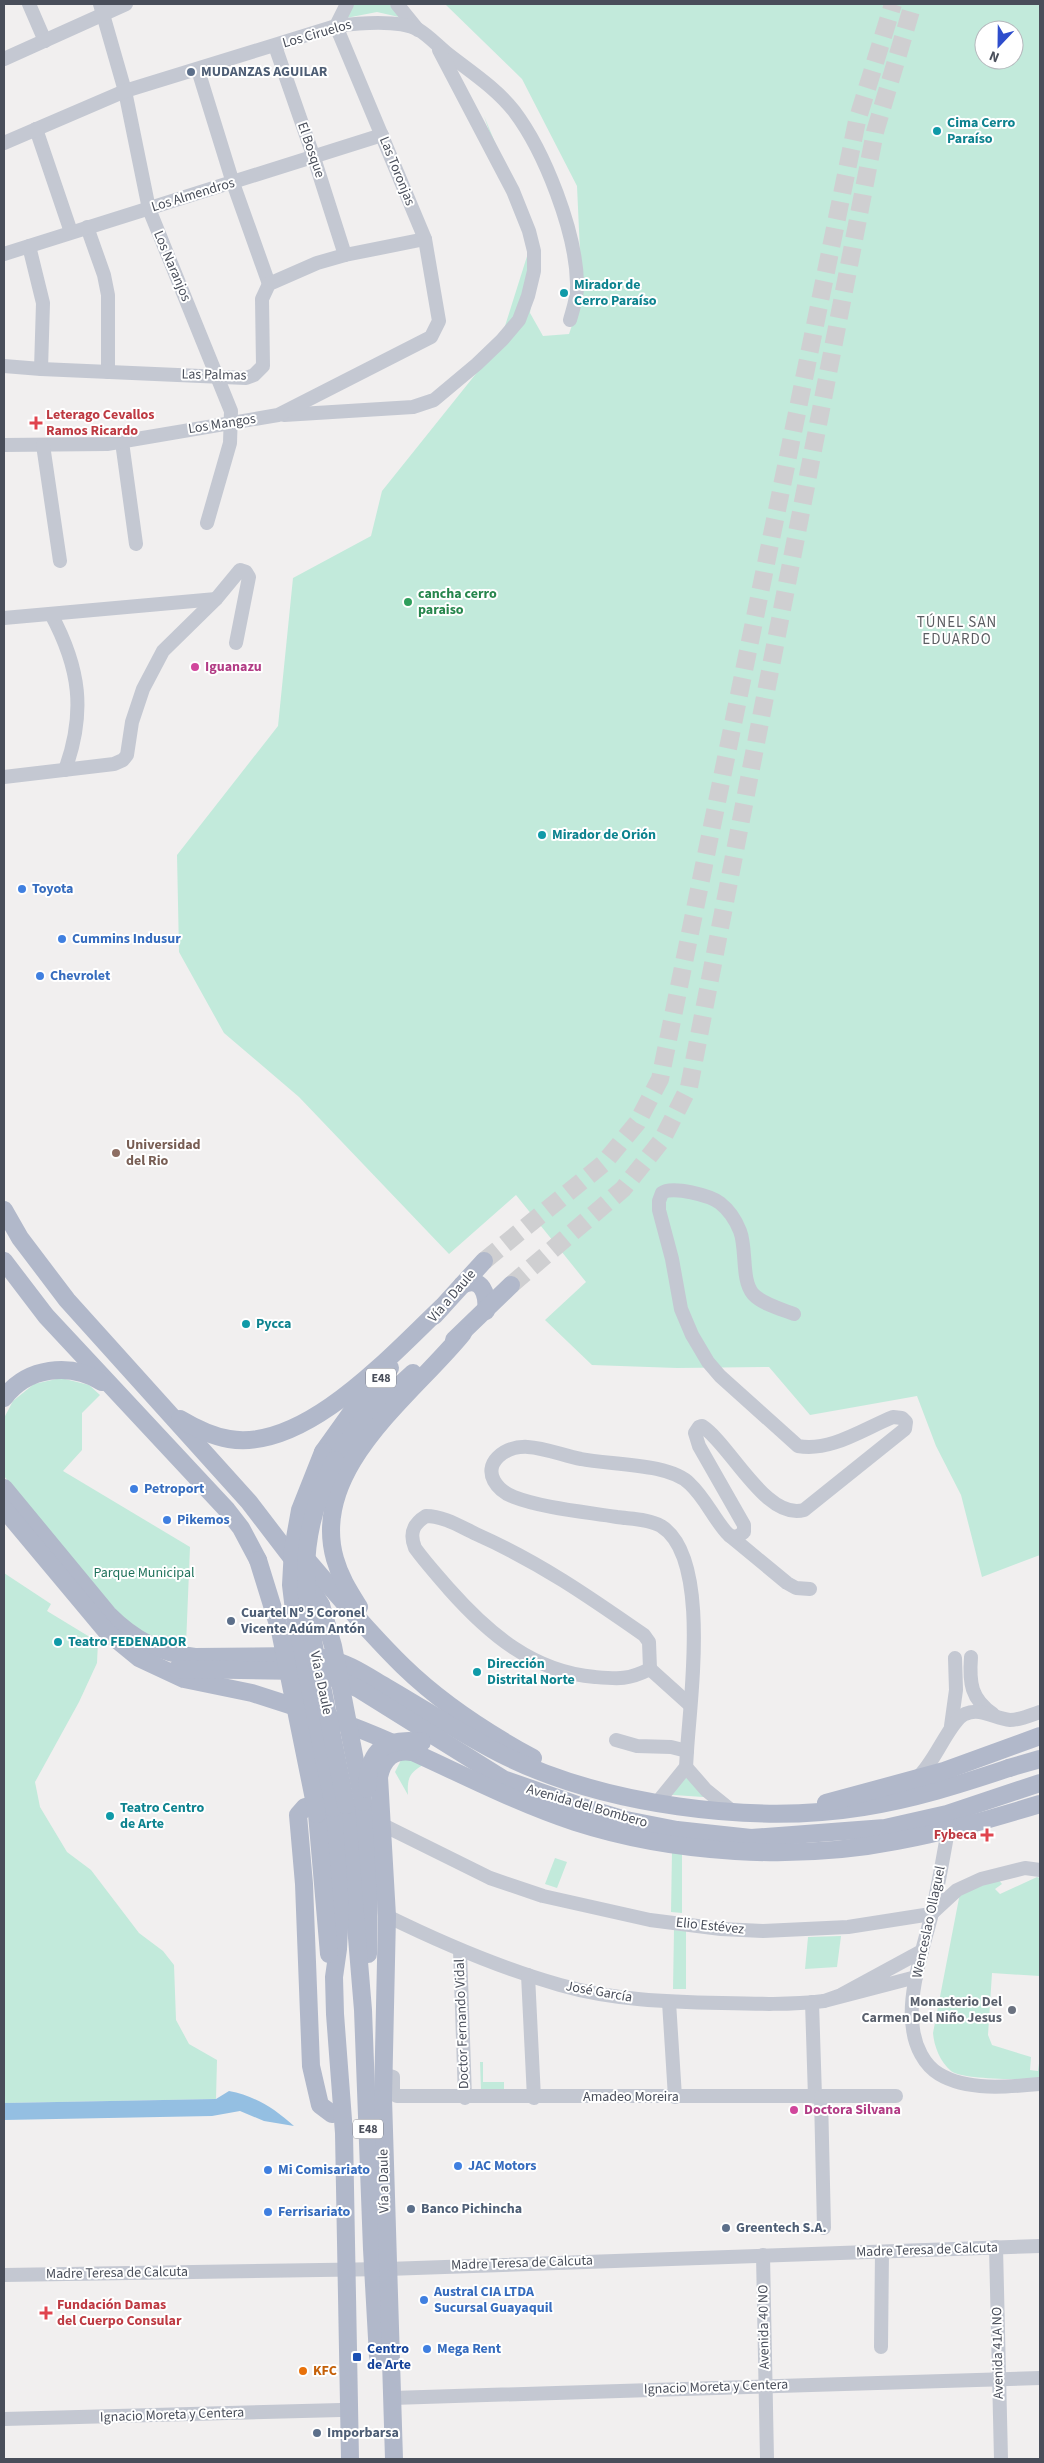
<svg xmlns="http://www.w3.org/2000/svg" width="1044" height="2463" font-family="'Source Sans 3',sans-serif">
	<rect width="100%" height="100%" fill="#f1efef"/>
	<!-- green -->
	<g fill="#c2eadb" fill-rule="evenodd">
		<polygon points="351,4 389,4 399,17 377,12 346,18"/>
		<path d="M445,4H1040V1555L982,1577L961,1495L936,1446L917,1396L810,1415L769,1367L677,1368L592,1365L545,1320L586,1282L516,1195L449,1254L299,1097L224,1033L179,952L177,855L278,726L293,578L371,536L382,491L499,345L529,250L484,116L538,246L530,313L543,336L569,334L582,296L577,186L522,79ZM984,30H1014V60H984Z"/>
		<polygon points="61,1378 89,1385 100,1395 82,1413 82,1450 63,1471 190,1547 186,1645 149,1639 122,1618 4,1476 4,1418 13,1401 34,1384"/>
		<polygon points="4,1573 51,1604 47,1611 98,1642 97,1663 79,1702 35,1782 40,1807 67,1852 91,1870 139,1933 163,1951 174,1965 176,2020 189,2044 217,2060 216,2099 4,2103"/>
		<path d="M411,1753L423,1765C409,1773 407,1779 408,1795L395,1772L401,1760Z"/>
		<polygon points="689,1767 718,1798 659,1794"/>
		<polygon points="672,1851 682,1851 682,1913 671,1912"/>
		<polygon points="555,1858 567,1862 557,1888 545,1884"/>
		<path d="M1037,1877L1040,1878V1976L992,1973L988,2035L992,2045L1031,2057L1030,2070L1038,2071L1040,2056V2080C1022,2079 963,2080 951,2071C940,2062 934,2046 933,2033L960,1893L998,1879L1002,1884L995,1889L1000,1894Z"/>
		<polygon points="674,1930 686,1931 686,1989 673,1989"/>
		<polygon points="841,1936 837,1967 805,1969 808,1937"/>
		<polygon points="480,2062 483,2062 483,2082 504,2082 504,2090 481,2090"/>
	</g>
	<!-- water -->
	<path fill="#94bfe2" d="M229,2091C255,2096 274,2108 294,2126L264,2121L240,2111L212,2116L4,2120V2103L216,2099Z"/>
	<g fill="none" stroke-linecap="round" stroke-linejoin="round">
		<!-- major-tunnel -->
		<g stroke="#cfcfd1" stroke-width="18" stroke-dasharray="18 9" stroke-linecap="butt">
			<polyline points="484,1261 603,1164 637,1123 660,1079 857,121 893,4"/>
			<polyline points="511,1285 623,1189 662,1140 689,1087 875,132 913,4"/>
		</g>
		<!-- minor -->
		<g stroke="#c4c8d2" stroke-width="14">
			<polyline points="29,4 45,41"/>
			<polyline points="100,4 125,91 149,209 231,411 230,443 207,523"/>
			<polyline points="397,4 418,30"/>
			<polyline points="275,46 314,158 345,255"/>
			<polyline points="4,59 126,4"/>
			<polyline points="198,70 233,183 269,284"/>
			<polyline points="36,129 71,232"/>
			<path d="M4,143L125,91L336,26C359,23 398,19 419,30C429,36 439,47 448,54C471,72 496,88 514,111C545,152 576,232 577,283C578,296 573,309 570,320"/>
			<polyline points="87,227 104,275 108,295 108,372"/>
			<polyline points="29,246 43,303 41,369"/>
			<polyline points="4,254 382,135"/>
			<polyline points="4,366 41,369 246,378 254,375 263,366 262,299 269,284 317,263 345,255 425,239"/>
			<polyline points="284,415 413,407 434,400 477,364 502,340 519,320 528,296 534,271 534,251 529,231 513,191 439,50"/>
			<polyline points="122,442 136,544"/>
			<polyline points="4,445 107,444 278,415 431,337 439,321 425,239 336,26 347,4"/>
			<polyline points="43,445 60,561"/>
			<path d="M51,614C80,668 86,712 65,770"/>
			<polyline points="4,618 216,599"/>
			<polyline points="4,777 114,764 123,760 127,755 132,722 143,689 163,651 216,599 240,570 246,572 249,577 236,643"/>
			<path d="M426,1516C444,1516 461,1527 476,1534C539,1562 588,1596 644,1635L649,1642L650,1669C628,1680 619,1679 595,1677C533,1672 488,1633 449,1589C437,1575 425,1562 415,1548C409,1533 413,1524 426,1516Z"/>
			<polyline points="729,1535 787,1583 796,1588 810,1589"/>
			<path d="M971,1657C969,1683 971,1699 993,1714"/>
			<polyline points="650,1669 690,1705"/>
			<polyline points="951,1726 956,1690 955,1658"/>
			<polyline points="616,1740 637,1746 671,1747 687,1751"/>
			<polyline points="686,1767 706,1790 732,1811"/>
			<path d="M917,1778C935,1763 950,1720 965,1714C981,1707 995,1719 1010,1720C1020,1720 1031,1715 1040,1712"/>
			<path d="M656,1804L686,1767L687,1751C690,1699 711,1557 661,1526C649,1519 631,1519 617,1517C587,1512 542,1508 514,1497C498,1491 482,1473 498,1457C521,1435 556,1455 581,1459C610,1465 670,1463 690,1484C705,1498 713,1517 726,1532L730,1536L737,1537L744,1532V1525L699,1446L695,1433L699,1427L702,1426C730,1444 766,1521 804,1510L905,1429L906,1422L902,1418L893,1417C863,1429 831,1452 798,1446L720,1376L708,1362L692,1335L681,1309L672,1259L659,1210V1201L662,1193C672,1185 711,1196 720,1203C729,1210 736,1221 740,1231C747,1249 741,1280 753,1294C762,1304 781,1309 794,1314"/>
			<polyline points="383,1825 490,1878 543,1896 650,1920 721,1929 763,1931 848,1927 931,1914 957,1890 981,1879 1025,1868 1040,1870"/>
			<path d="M948,1830C943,1859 938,1888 931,1917C923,1949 907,1996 913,2029C915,2046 924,2065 939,2074C967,2091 1008,2087 1040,2084"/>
			<path d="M387,1916C442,1943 500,1968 560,1985C612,2000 668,2002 722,2003C756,2004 791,2005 824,2001"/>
			<polyline points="460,1950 465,2098"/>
			<polyline points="528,1975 534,2098"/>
			<polyline points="916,1977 824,2001 841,1995 922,1951"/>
			<polyline points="669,2002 675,2097"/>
			<polyline points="812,2002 815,2097"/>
			<polyline points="383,2074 393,2077 393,2094 397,2096 896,2096"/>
			<polyline points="821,2097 824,2228"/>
			<polyline points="996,2247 1001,2459"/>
			<polyline points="763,2255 767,2459"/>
			<polyline points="4,2275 387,2269 1040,2246"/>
			<polyline points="881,2347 882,2252"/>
			<polyline points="392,2398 1040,2378"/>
			<polyline points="4,2419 341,2410"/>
		</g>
		<!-- major -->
		<g stroke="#b1b8ca" stroke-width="18">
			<polyline points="4,1210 20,1238 67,1300 249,1502 298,1566 321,1605"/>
			<polyline points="4,1261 46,1316 227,1510 241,1528 258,1560"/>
			<path d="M462,1285C482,1275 488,1295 486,1311"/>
			<polyline points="434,1316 484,1261"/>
			<polyline points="454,1340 511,1285"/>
			<path d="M4,1398C27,1367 70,1362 102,1382"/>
			<path d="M180,1419C195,1428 211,1436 229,1439C305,1452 392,1354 442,1307"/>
			<polyline points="323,1452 353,1410 390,1368"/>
			<polyline points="335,1460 365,1417 413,1373"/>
			<path d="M4,1488L108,1614C134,1640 159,1653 195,1657L299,1656"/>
			<polyline points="4,1509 106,1631 139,1658 184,1679 252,1693 308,1711"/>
			<path d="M301,1553C334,1591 367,1631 403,1666C441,1703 487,1733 533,1758"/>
			<path d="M359,1607C349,1591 340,1577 335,1559C309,1468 414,1394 463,1333"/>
			<path d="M325,1658C347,1662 367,1676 386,1687C424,1709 462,1734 501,1754C602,1805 752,1825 863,1807C914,1799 961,1784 1009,1768"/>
			<polyline points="177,1669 301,1671"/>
			<polyline points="327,1675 359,1689 503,1779 583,1807 626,1820 677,1830 751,1838 885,1828 947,1814 1040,1783"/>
			<path d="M335,1720C418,1749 493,1795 575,1822C674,1854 796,1861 897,1841C946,1832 993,1818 1040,1804"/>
			<polyline points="328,1802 305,1807 298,1815 304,1884 311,2066 320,2105 332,2114"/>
			<polyline points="363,1802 369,1886 368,1954"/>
			<polyline points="826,1803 944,1771 1040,1736"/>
			<polyline points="346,1805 363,2010 372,2249 378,2356"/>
			<polyline points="333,1808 340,1907 338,1949 334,1977 335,2014 344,2133 350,2459"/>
			<polyline points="317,1814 329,1954"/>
			<path d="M394,2459L383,2098L387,1916L379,1777C383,1759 393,1749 412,1752"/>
		</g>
		<!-- major-bridge -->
		<g stroke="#b1b8ca" stroke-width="18">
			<polyline points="323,1452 300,1510 293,1549 291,1585 296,1627 333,1808"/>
			<path d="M335,1460C293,1541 304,1600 322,1686C330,1726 338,1765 346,1805"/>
			<polyline points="258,1560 280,1631 317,1814"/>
			<polyline points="321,1605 333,1646 363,1802"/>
			<polyline points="1009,1768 1040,1759"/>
			<path d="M367,1789C368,1750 384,1737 422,1742"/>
		</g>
	</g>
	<!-- markers -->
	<g fill="#5c6f8a" stroke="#fff" stroke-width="2">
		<circle cx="191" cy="72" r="5"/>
		<circle cx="231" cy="1621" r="5"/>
		<circle cx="411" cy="2209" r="5"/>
		<circle cx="726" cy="2228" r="5"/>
		<circle cx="317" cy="2433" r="5"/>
	</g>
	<g fill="#0f9aa8" stroke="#fff" stroke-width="2">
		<circle cx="937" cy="131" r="5"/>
		<circle cx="564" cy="293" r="5"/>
		<circle cx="542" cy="835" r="5"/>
		<circle cx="246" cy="1324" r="5"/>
		<circle cx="58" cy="1642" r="5"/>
		<circle cx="477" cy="1672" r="5"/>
		<circle cx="110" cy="1816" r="5"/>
	</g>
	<g fill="#e0444e" stroke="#fff" stroke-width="2">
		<path d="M33.5 415.5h5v5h5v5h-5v5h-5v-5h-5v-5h5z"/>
		<path d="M984.5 1827.5h5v5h5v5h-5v5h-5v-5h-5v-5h5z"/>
		<path d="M43.5 2305.5h5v5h5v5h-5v5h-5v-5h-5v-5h5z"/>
	</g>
	<circle fill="#2e9e5b" stroke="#fff" stroke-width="2" cx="408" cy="602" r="5"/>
	<g fill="#d1479c" stroke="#fff" stroke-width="2">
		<circle cx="195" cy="667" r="5"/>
		<circle cx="794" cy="2110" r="5"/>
	</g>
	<g fill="#3f7fe0" stroke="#fff" stroke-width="2">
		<circle cx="22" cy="889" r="5"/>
		<circle cx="62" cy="939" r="5"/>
		<circle cx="40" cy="976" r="5"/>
		<circle cx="134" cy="1489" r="5"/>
		<circle cx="167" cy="1520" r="5"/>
		<circle cx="458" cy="2166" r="5"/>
		<circle cx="268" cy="2170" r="5"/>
		<circle cx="268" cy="2212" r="5"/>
		<circle cx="424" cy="2300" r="5"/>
		<circle cx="427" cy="2349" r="5"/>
	</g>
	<circle fill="#8d6e63" stroke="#fff" stroke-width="2" cx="116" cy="1153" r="5"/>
	<circle fill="#6b7280" stroke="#fff" stroke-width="2" cx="1012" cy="2010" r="5"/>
	<rect fill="#1a4fb4" stroke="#fff" stroke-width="2" x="352" y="2352" width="10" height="10" rx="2.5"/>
	<circle fill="#e8710a" stroke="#fff" stroke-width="2" cx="303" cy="2371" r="5"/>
	<g text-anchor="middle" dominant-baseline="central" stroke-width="4" stroke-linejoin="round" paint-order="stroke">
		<!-- shield labels -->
		<g fill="#fff" stroke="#80838c" stroke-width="1">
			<rect x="366" y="1368.5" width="30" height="19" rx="4"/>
			<rect x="353" y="2119.5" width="30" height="19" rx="4"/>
		</g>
		<g font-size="12" font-weight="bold" fill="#494e5a">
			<text x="381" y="1378">E48</text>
			<text x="368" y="2129">E48</text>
		</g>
		<!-- street labels -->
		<g font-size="14" fill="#494e5a" stroke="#fff">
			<text transform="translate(317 34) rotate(-16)">Los Ciruelos</text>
			<text transform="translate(311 150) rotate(71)">El Bosque</text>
			<text transform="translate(397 171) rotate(68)">Las Toronjas</text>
			<text transform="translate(193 195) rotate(-17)">Los Almendros</text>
			<text transform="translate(172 266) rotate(67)">Los Naranjos</text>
			<text transform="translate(214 375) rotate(1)">Las Palmas</text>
			<text transform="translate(222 424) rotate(-9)">Los Mangos</text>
			<text transform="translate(452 1296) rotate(-49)">Vía a Daule</text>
			<text transform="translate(321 1683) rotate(78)">Vía a Daule</text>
			<text transform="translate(587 1806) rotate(16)">Avenida del Bombero</text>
			<text transform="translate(929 1922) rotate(-78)">Wenceslao Ollaguel</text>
			<text transform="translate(710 1926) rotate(6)">Elio Estévez</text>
			<text transform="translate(599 1992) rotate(10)">José García</text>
			<text transform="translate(462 2024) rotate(-92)">Doctor Fernando Vidal</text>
			<text x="631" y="2097">Amadeo Moreira</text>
			<text transform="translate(384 2181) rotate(-91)">Vía a Daule</text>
			<text transform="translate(927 2250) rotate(-2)">Madre Teresa de Calcuta</text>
			<text transform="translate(522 2263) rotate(-2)">Madre Teresa de Calcuta</text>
			<text transform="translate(117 2273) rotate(-1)">Madre Teresa de Calcuta</text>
			<text transform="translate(764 2327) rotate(-91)">Avenida 40 NO</text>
			<text transform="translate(998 2353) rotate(-91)">Avenida 41A NO</text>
			<text transform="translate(716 2387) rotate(-2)">Ignacio Moreta y Centera</text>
			<text transform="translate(172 2415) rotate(-2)">Ignacio Moreta y Centera</text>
		</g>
		<!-- service labels -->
		<g font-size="14" font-weight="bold" fill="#4e5e75" stroke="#fff" text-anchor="start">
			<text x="201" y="72">MUDANZAS AGUILAR</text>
			<text x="241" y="1613">Cuartel Nº 5 Coronel<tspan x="241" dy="16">Vicente Adúm Antón</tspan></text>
			<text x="421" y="2209">Banco Pichincha</text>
			<text x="736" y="2228">Greentech S.A.</text>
			<text x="327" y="2433">Imporbarsa</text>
		</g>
		<!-- culture labels -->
		<g font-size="14" font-weight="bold" fill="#0d838f" stroke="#fff" text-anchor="start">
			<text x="947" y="123">Cima Cerro<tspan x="947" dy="16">Paraíso</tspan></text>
			<text x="574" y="285">Mirador de<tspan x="574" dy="16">Cerro Paraíso</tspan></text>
			<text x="552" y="835">Mirador de Orión</text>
			<text x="256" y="1324">Pycca</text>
			<text x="68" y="1642">Teatro FEDENADOR</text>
			<text x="487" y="1664">Dirección<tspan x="487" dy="16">Distrital Norte</tspan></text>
			<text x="120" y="1808">Teatro Centro<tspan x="120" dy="16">de Arte</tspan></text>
		</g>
		<!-- health labels -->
		<g font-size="14" font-weight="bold" fill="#be3a42" stroke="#fff" text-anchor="start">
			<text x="46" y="415">Leterago Cevallos<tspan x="46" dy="16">Ramos Ricardo</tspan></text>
			<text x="977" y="1835" text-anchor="end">Fybeca</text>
			<text x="57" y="2305">Fundación Damas<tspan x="57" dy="16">del Cuerpo Consular</tspan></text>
		</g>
		<!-- leisure labels -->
		<g font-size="14" font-weight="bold" fill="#27864d" stroke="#fff" text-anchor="start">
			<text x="418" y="594">cancha cerro<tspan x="418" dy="16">paraiso</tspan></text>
		</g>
		<!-- hotel labels -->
		<g font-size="14" font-weight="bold" fill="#b23c85" stroke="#fff" text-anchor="start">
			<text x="205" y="667">Iguanazu</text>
			<text x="804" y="2110">Doctora Silvana</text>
		</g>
		<!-- shop labels -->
		<g font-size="14" font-weight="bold" fill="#366cbe" stroke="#fff" text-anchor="start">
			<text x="32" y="889">Toyota</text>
			<text x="72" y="939">Cummins Indusur</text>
			<text x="50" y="976">Chevrolet</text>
			<text x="144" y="1489">Petroport</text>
			<text x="177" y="1520">Pikemos</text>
			<text x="468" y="2166">JAC Motors</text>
			<text x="278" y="2170">Mi Comisariato</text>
			<text x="278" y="2212">Ferrisariato</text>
			<text x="434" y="2292">Austral CIA LTDA<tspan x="434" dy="16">Sucursal Guayaquil</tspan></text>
			<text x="437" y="2349">Mega Rent</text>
		</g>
		<!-- education labels -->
		<g font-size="14" font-weight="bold" fill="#785e54" stroke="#fff" text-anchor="start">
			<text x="126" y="1145">Universidad<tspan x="126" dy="16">del Rio</tspan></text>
		</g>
		<!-- park labels -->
		<g font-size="14" fill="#21735d" stroke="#fff">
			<text x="144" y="1573">Parque Municipal</text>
		</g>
		<!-- worship labels -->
		<g font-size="14" font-weight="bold" fill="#5b616d" stroke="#fff" text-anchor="end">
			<text x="1002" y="2002">Monasterio Del<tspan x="1002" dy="16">Carmen Del Niño Jesus</tspan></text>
		</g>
		<!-- transit labels -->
		<g font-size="14" font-weight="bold" fill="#164399" stroke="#fff" text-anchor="start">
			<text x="367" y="2349">Centro<tspan x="367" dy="16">de Arte</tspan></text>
		</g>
		<!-- food labels -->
		<g font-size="14" font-weight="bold" fill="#c56008" stroke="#fff" text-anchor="start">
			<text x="313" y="2371">KFC</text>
		</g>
		<!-- neighbourhood labels -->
		<g font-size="15" letter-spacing="1" fill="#5c5d62" stroke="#fff">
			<text x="957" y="622">TÚNEL SAN<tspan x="957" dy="17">EDUARDO</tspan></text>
		</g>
	</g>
	<!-- border -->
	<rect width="1044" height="2463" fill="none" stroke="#494e5a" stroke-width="10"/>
	<!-- north arrow -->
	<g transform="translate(999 45) rotate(202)"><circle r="24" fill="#ffffff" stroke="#b6b8bd"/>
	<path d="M0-4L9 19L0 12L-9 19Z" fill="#2e4dcc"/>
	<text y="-8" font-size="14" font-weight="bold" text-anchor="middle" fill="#494e5a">N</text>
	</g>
</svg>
